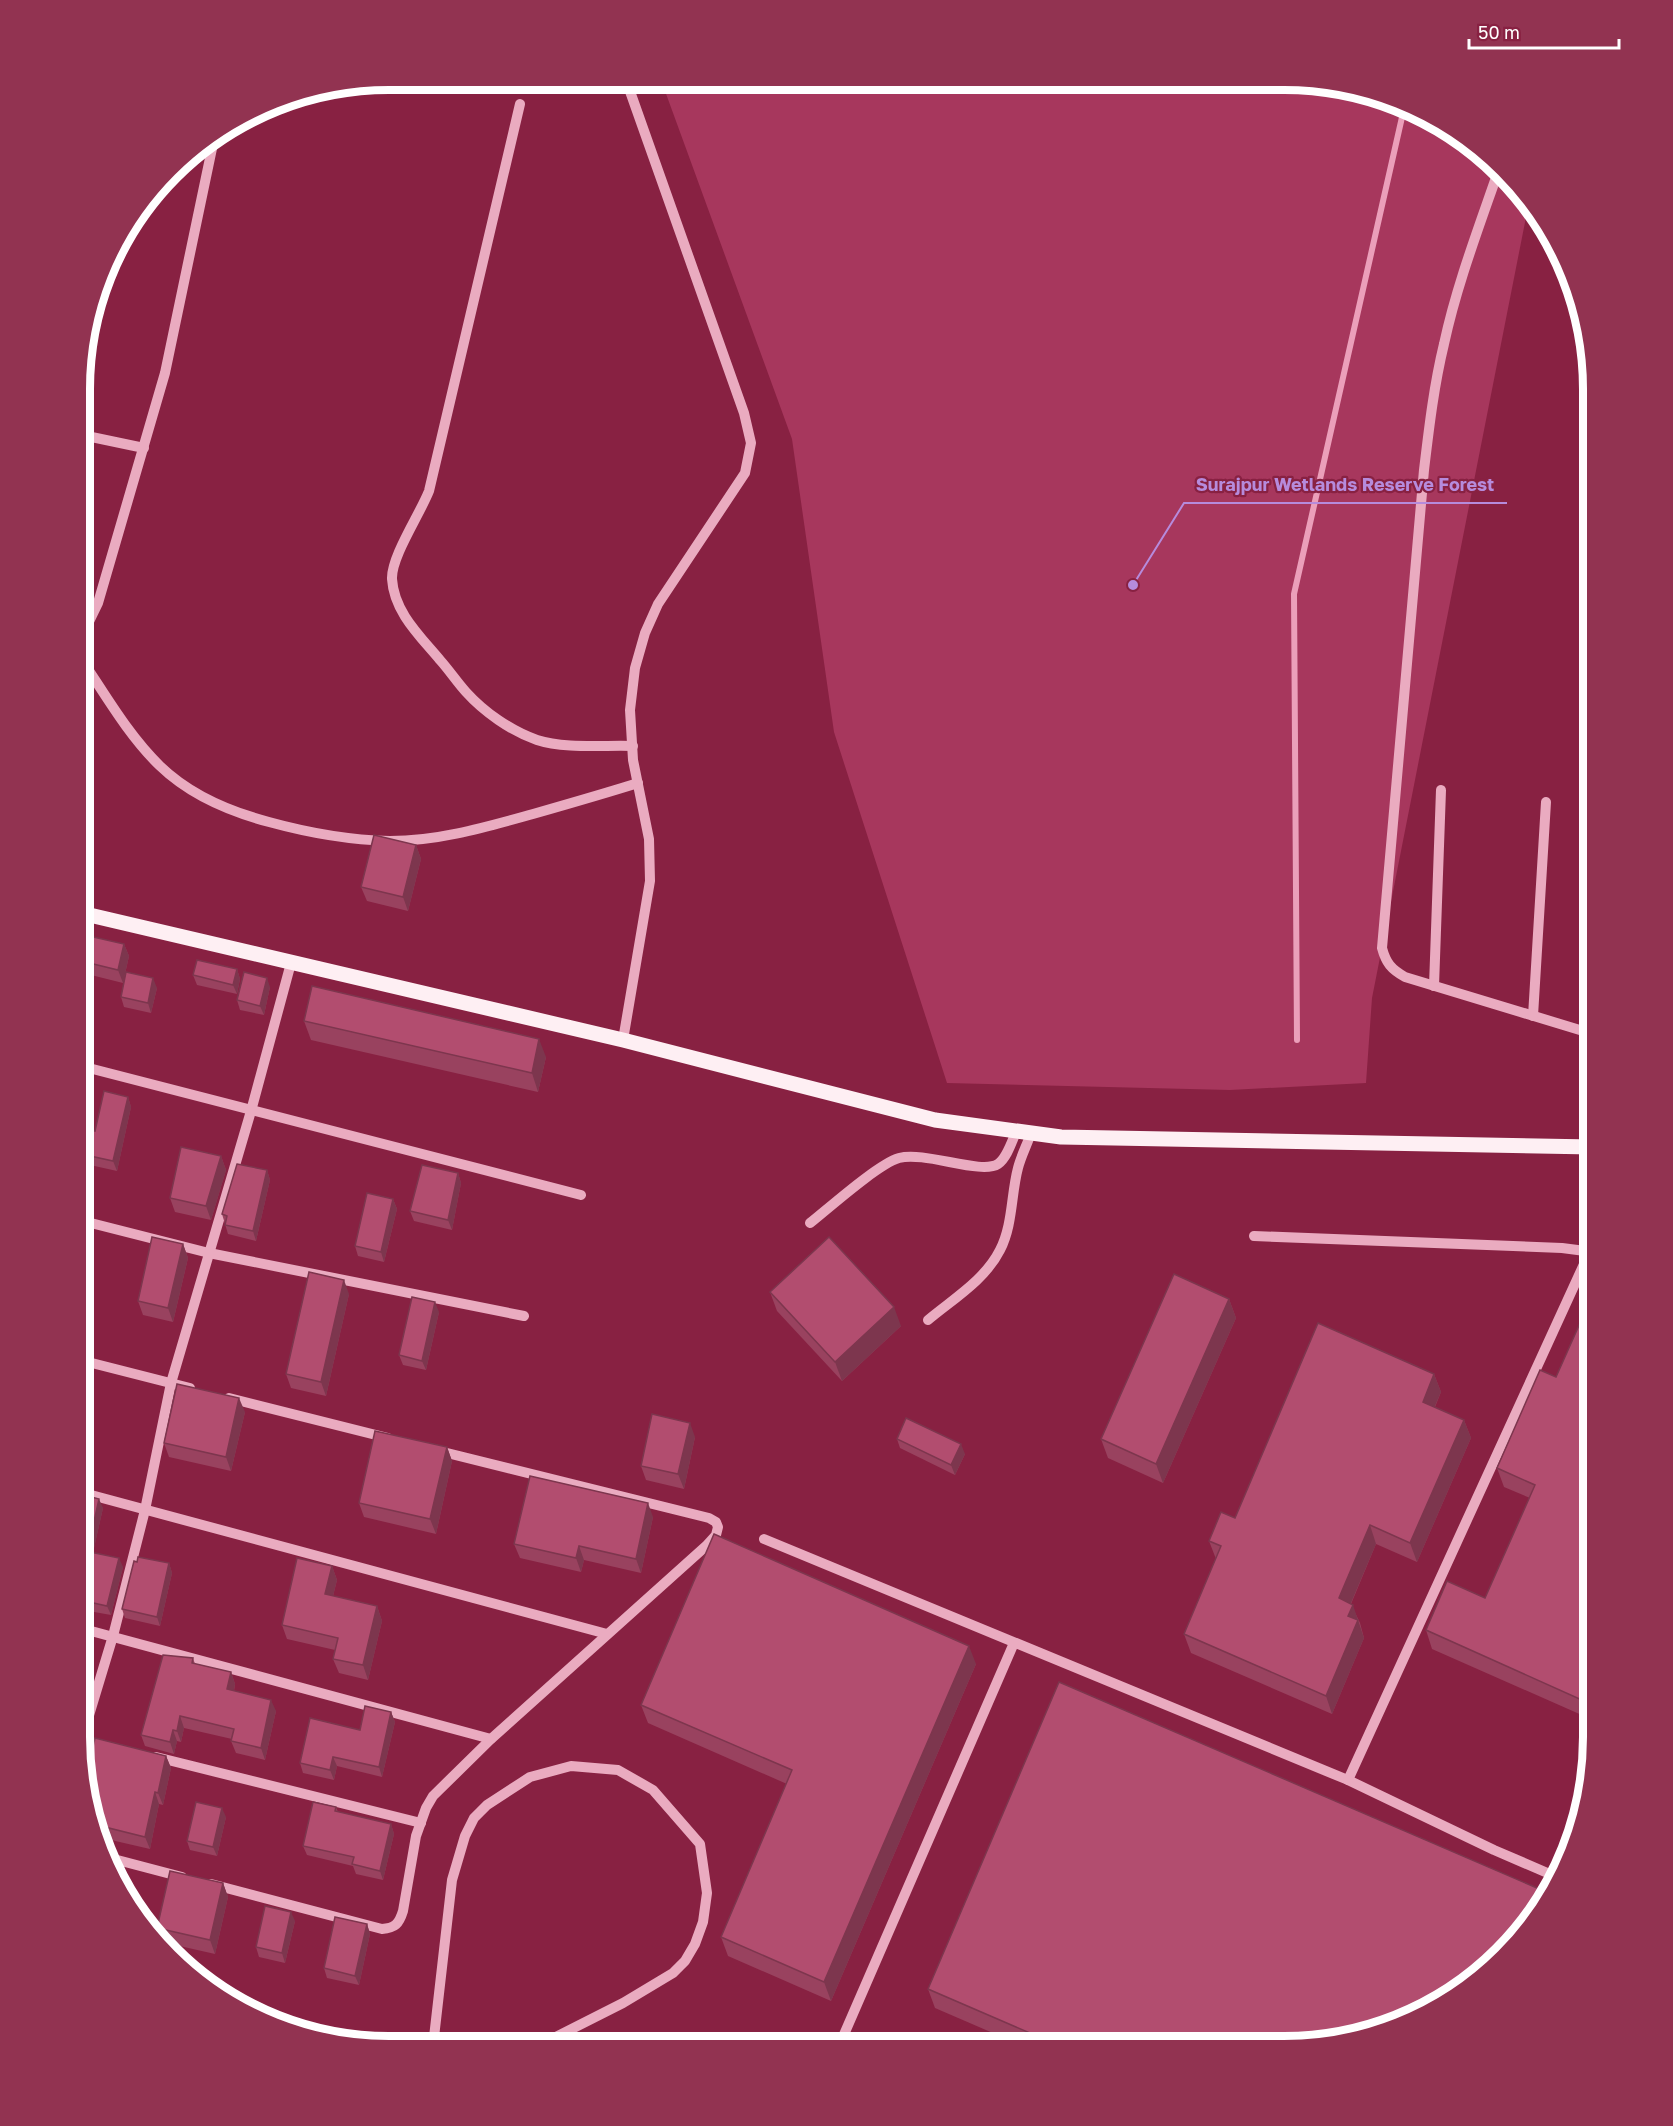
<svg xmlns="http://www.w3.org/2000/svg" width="1673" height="2126" font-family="'Golos Text',sans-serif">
	<rect width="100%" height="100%" fill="#882142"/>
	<!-- green -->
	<polygon fill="#a7375d" points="661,80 1325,82 1402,103 1456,132 1517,185 1529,202 1372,998 1366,1083 1230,1090 947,1083 834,732 792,439"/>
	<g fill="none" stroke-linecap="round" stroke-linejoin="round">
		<!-- stream -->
		<polyline stroke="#eb9fba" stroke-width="6" points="1297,1040 1294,594 1405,104"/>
		<!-- minor -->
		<g stroke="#eaabc0" stroke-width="10">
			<path d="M520,104L429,491C420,514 391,557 392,579C394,612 420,636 440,660C449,670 457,682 466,692C484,712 511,731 537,740C564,749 604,745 633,746"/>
			<path d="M1499,169C1479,227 1457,284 1444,344C1434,385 1429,428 1424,470L1382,948C1386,963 1391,969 1405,977L1593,1034"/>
			<polyline points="82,435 144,448"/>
			<polyline points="82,636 98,603 165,373 214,139"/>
			<path d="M82,660C106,696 129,736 160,766C189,794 231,812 269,822C309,833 349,840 390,841C439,841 486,827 533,814C568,804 603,794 638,783"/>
			<polyline points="1434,986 1441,790"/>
			<polyline points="1533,1016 1546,802"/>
			<polyline points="623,1040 650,881 649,839 633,760 630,710 635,668 645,633 658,604 745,473 751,443 744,413 626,80"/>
			<polyline points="81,1066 581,1195"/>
			<polyline points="83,1221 209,1253 524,1316"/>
			<path d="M810,1223C829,1208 878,1164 899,1158C925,1151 981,1175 998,1164C1007,1158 1012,1141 1016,1132"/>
			<polyline points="1254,1236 1562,1248 1593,1252"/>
			<path d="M928,1320C953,1299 985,1280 1000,1250C1013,1225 1011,1194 1018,1168C1021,1156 1027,1145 1031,1133"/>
			<polyline points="80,1360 190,1388"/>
			<polyline points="229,1398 388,1438"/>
			<polyline points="80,1492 607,1634"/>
			<polyline points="764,1539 1348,1780 1494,1850 1559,1878"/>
			<polyline points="80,1628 491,1739"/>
			<polyline points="80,1745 113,1636 145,1510 171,1383 251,1111 291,963"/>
			<polyline points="156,1757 421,1823"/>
			<polyline points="1348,1780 1590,1251"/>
			<polyline points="106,1857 182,1877"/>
			<path d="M211,1884L382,1929C395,1928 399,1924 403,1911L416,1836L426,1808L433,1796L491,1739L706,1546L716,1535L718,1527L716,1522L709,1518L435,1450"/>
			<polyline points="433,2046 452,1880 465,1836 474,1818 487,1805 530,1777 571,1766 618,1770 653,1790 700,1844 707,1893 703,1922 695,1944 685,1961 673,1973 623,2003 538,2046"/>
			<polyline points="839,2046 1014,1643"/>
		</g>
		<!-- major -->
		<polyline stroke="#feeff3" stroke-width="15" points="81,913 623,1040 935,1120 1061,1137 1593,1147"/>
	</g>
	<!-- wall -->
	<g fill="#99425f">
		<polygon points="1581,388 1593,388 1593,413 1586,402"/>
		<polygon points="416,845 421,859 408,911 367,901 361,887"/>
		<polygon points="124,944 129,956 123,983 83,973 81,981 81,946 87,947"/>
		<polygon points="237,969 240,979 237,994 197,985 193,975"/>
		<polygon points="270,987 264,1015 240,1010 237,1000"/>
		<polygon points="157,988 151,1013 124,1007 121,997"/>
		<polygon points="304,1021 546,1057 538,1092 311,1040"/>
		<polygon points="128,1097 131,1107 117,1171 81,1163 81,1128 95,1131"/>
		<polygon points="221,1156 226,1170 211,1220 175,1212 170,1198"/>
		<polygon points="267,1170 270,1180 256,1241 228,1234 222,1214"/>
		<polygon points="458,1173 461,1183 452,1230 414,1221 410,1211"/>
		<polygon points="393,1199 397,1209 384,1262 358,1256 355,1246"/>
		<polygon points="183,1244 188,1258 173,1322 143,1315 138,1301"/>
		<polygon points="770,1292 901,1326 842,1381 777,1311"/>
		<polygon points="349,1294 326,1396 291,1388 286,1374"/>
		<polygon points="1229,1299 1236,1318 1163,1483 1108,1458 1101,1439"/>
		<polygon points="1593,1305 1593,1720 1432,1649 1426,1630 1485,1598 1530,1498 1504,1487 1497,1468 1556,1377"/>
		<polygon points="439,1312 426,1370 403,1365 399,1355"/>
		<polygon points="1434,1374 1441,1392 1435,1407 1464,1420 1471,1438 1417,1562 1376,1544 1351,1604 1360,1623 1364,1638 1332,1714 1191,1653 1184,1634 1216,1559 1209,1541 1235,1518"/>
		<polygon points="245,1412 231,1471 169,1457 164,1443"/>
		<polygon points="695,1437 684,1489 646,1480 641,1466"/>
		<polygon points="897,1439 965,1454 955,1475 900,1448"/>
		<polygon points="447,1447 452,1461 436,1534 364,1517 359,1503"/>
		<polygon points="80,1494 103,1508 93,1552 123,1567 111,1615 83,1610 80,1601 86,1571 80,1569"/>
		<polygon points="653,1517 641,1573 584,1560 581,1572 520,1558 514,1544"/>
		<polygon points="137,1562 169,1563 172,1573 160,1626 125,1618 122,1609"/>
		<polygon points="332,1566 337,1580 333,1596 377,1606 382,1621 368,1680 339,1673 333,1659 335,1650 287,1639 282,1625"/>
		<polygon points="193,1658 195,1664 231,1672 235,1684 234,1691 276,1711 265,1760 236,1753 231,1741 232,1739 184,1728 181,1742 177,1741 174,1754 145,1746 141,1735"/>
		<polygon points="976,1664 831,2001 728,1956 721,1937 787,1784 648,1723 641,1705"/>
		<polygon points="391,1712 395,1722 382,1777 337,1766 334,1780 303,1773 300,1763"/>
		<polygon points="166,1756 171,1768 163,1805 159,1804 150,1849 98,1837 90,1818 89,1783 86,1776"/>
		<polygon points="336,1807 338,1812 391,1824 394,1834 383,1880 356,1874 353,1866 307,1855 303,1846"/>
		<polygon points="226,1817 217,1856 190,1850 187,1841"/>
		<polygon points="223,1883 228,1897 215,1954 162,1942 157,1928"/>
		<polygon points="295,1921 285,1963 259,1957 256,1947"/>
		<polygon points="367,1924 370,1934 359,1985 327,1978 324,1968"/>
		<polygon points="928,1989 1304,2046 1023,2046 935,2008"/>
	</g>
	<!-- shaded-wall -->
	<g fill="#7d364e">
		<polygon points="416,845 421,859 408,911 403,897"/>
		<polygon points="124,944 129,956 123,983 118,970"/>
		<polygon points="237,969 240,979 237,994 233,985"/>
		<polygon points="153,978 157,988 151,1013 148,1003"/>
		<polygon points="267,978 270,987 264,1015 260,1006"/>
		<polygon points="539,1039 546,1057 538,1092 532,1073"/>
		<polygon points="128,1097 131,1107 117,1171 113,1161"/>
		<polygon points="221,1156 226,1170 211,1220 206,1206"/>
		<polygon points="267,1170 270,1180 256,1241 253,1231"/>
		<polygon points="458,1173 461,1183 452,1230 448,1220"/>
		<polygon points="393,1199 397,1209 384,1262 381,1252"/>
		<polygon points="183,1244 188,1258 173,1322 168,1308"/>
		<polygon points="344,1280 349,1294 326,1396 321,1382"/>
		<polygon points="1229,1299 1236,1318 1163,1483 1156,1464"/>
		<polygon points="435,1302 439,1312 426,1370 422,1361"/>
		<polygon points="894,1307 901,1326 842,1381 835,1362"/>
		<polygon points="1434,1374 1441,1392 1429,1420 1423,1402"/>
		<polygon points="239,1398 245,1412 231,1471 226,1457"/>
		<polygon points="1464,1420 1471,1438 1417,1562 1410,1543"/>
		<polygon points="690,1423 695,1437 684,1489 678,1474"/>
		<polygon points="961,1444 965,1454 955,1475 951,1465"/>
		<polygon points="447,1447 452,1461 436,1534 430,1519"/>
		<polygon points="99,1499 103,1508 89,1571 85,1562"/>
		<polygon points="648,1503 653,1517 641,1573 636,1559"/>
		<polygon points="1370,1525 1376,1544 1345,1617 1339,1598"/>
		<polygon points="579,1546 584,1560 581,1572 576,1558"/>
		<polygon points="119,1558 123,1567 111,1615 107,1606"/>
		<polygon points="169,1563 172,1573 160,1626 157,1617"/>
		<polygon points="332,1566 337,1580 330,1608 325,1594"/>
		<polygon points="1353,1605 1364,1638 1332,1714 1326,1696 1348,1616"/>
		<polygon points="377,1606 382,1621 368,1680 363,1665"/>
		<polygon points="88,1637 92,1647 81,1694 80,1690 80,1676"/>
		<polygon points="969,1646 976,1664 831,2001 824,1982"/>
		<polygon points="231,1672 235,1684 232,1701 227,1689"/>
		<polygon points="271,1700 276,1711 265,1760 261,1748"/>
		<polygon points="391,1712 395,1722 382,1777 379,1767"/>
		<polygon points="180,1716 184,1728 181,1742 177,1731"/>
		<polygon points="173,1730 177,1741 174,1754 170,1742"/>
		<polygon points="166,1756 171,1768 163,1805 158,1793"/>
		<polygon points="333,1757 337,1766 334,1780 330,1770"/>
		<polygon points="155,1792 159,1804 150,1849 145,1837"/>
		<polygon points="222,1808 226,1817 217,1856 213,1847"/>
		<polygon points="391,1824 394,1834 383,1880 380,1871"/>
		<polygon points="223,1883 228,1897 215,1954 210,1940"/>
		<polygon points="291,1912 295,1921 285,1963 282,1953"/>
		<polygon points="367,1924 370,1934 359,1985 355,1976"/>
	</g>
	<!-- building -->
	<g fill="#b24d6f" stroke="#7d364e" stroke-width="1.5">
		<polygon points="1592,380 1593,388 1593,406 1581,388"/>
		<polygon points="374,835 416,845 403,897 361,887"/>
		<polygon points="89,936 124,944 118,970 81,961 81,946 87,947"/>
		<polygon points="197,960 237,969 233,985 193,975"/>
		<polygon points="126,972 153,978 148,1003 121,997"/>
		<polygon points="244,972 267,978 260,1006 237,1000"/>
		<polygon points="312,986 539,1039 532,1073 304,1021"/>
		<polygon points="104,1091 128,1097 113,1161 81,1154 81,1128 95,1131"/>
		<polygon points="181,1147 221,1156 206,1206 170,1198"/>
		<polygon points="237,1164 267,1170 253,1231 225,1225 227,1216 222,1214"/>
		<polygon points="422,1165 458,1173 448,1220 410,1211"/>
		<polygon points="367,1193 393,1199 381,1252 355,1246"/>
		<polygon points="152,1237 183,1244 168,1308 138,1301"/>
		<polygon points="829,1237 894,1307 835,1362 770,1292"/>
		<polygon points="309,1272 344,1280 321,1382 286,1374"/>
		<polygon points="1174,1274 1229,1299 1156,1464 1101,1439"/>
		<polygon points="412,1297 435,1302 422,1361 399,1355"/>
		<polygon points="1589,1303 1593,1305 1593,1705 1426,1630 1447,1581 1485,1598 1535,1485 1497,1468 1540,1370 1556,1377"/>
		<polygon points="1318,1323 1434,1374 1423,1402 1464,1420 1410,1543 1370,1525 1339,1598 1353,1605 1348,1616 1358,1620 1326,1696 1184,1634 1221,1546 1209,1541 1221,1512 1235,1518"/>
		<polygon points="177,1384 239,1398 226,1457 164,1443"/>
		<polygon points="652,1414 690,1423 678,1474 641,1466"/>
		<polygon points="906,1418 961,1444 951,1465 897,1439"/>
		<polygon points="375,1431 447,1447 430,1519 359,1503"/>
		<polygon points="530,1476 648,1503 636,1559 579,1546 576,1558 514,1544"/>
		<polygon points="80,1494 99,1499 85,1562 80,1561"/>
		<polygon points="714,1534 969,1646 824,1982 721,1937 792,1770 641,1705"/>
		<polygon points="90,1552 119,1558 107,1606 80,1600"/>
		<polygon points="138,1557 169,1563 157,1617 122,1609 134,1561 137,1562"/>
		<polygon points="297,1558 332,1566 325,1594 377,1606 363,1665 333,1659 338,1638 282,1625"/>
		<polygon points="80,1635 88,1637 80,1676"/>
		<polygon points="163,1655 193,1658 192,1663 231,1672 227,1689 271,1700 261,1748 231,1741 234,1729 180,1716 177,1731 173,1730 170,1742 141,1735"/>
		<polygon points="1059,1682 1551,1894 1503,1956 1439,2005 1365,2036 1304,2046 1060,2046 928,1989"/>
		<polygon points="365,1706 391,1712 379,1767 333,1757 330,1770 300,1763 310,1718 360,1730"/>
		<polygon points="95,1738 166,1756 158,1793 155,1792 145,1837 93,1824 90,1818 87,1792 90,1777 86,1776"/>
		<polygon points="196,1802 222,1808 213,1847 187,1841"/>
		<polygon points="313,1802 336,1807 335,1811 391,1824 380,1871 352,1864 354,1857 303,1846"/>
		<polygon points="170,1871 223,1883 210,1940 157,1928"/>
		<polygon points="265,1906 291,1912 282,1953 256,1947"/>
		<polygon points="335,1917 367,1924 355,1976 324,1968"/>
	</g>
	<!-- crop -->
	<path d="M0 0H1673V2126H0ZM389 90H1284A299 299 0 0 1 1583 389V1737A299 299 0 0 1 1284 2036H389A299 299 0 0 1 90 1737V389A299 299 0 0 1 389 90Z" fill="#923351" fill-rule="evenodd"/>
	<path fill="none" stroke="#fff" stroke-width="8" d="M389 90H1284A299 299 0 0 1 1583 389V1737A299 299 0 0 1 1284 2036H389A299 299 0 0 1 90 1737V389A299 299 0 0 1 389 90Z"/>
	<!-- callouts -->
	<path fill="none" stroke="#b68bdc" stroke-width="2" d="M1133 585L1184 503H1507"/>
	<circle fill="#b68bdc" stroke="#882142" stroke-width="2" cx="1133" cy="585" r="6"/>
	<g font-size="18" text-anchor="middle" font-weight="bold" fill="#b68bdc" stroke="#882142" stroke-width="4.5" stroke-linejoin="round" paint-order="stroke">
		<text x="1345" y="491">Surajpur Wetlands Reserve Forest</text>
	</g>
	<!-- scale -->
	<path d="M1469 39v9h150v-9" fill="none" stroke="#ffffff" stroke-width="3"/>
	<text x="1478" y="39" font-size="18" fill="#ffffff" stroke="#882142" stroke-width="4.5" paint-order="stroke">50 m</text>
</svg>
